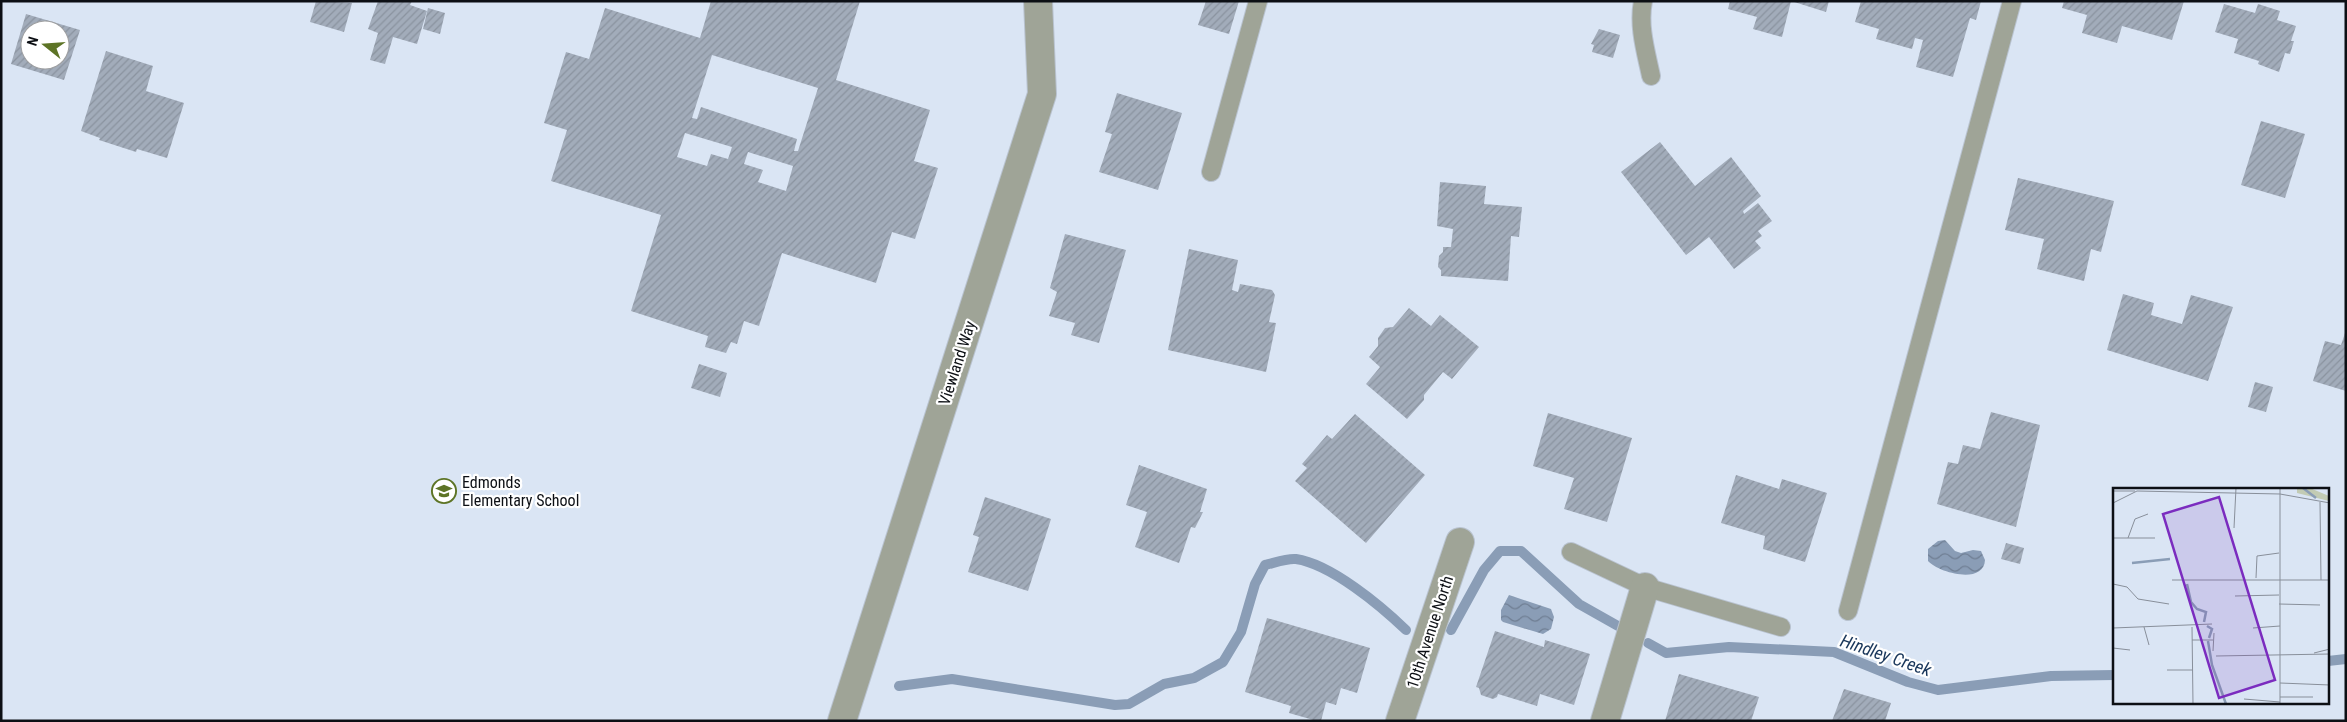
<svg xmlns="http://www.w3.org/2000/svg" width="2347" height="722" font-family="'Roboto Condensed',sans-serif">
	<defs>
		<pattern id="water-waves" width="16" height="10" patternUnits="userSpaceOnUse" patternTransform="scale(1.25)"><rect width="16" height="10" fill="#8a9db6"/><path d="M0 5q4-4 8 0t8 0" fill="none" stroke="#6f7e93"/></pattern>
		<pattern id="building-hatch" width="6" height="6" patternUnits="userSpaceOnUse" patternTransform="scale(1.25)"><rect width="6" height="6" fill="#a2acba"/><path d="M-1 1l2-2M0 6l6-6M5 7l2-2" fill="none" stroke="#8a939f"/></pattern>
	</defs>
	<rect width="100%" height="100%" fill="#dae5f4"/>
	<!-- water -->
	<g fill="url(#water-waves)">
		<path d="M1945,540L1955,551L1961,553L1973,550L1981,551L1985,560C1984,585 1939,573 1928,561V549L1938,541Z"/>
		<polygon points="1509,595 1551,609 1554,617 1551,629 1543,634 1503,622 1501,620 1501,610"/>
	</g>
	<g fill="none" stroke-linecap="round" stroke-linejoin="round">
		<!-- stream -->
		<g stroke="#8a9db6" stroke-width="10">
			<polyline points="1451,630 1484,570 1500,551 1521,551 1579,604 1618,626"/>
			<polyline points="1648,643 1666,653 1729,647 1834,652 1908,682 1938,690 2051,676 2114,675"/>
			<polyline points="2328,661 2346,659"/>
			<path d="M899,686L952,679L1115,705L1129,704L1164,684L1194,678L1223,662L1241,632L1255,584L1265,565C1274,563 1287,558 1296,559C1331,564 1381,606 1406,630"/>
		</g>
	</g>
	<!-- building -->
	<g fill="url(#building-hatch)" fill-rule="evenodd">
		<polygon points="316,1 352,3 344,32 310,22"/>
		<polygon points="378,1 412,1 410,5 427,11 417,44 393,37 385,64 370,60 378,33 368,29"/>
		<path d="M711,1H860L836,80L930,110L914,161L938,168L915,239L892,232L876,283L782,253L759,326L744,321L737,344L731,342L726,353L705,347L708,336L631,311L661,215L551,181L567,130L544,123L566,52L589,59L605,8L700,38ZM712,55L818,88L798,151H794L797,139L701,107L697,119L692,118ZM685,133L732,147L728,159L711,154L707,166L677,157ZM748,152L793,166L786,191L758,182L763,170L744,164Z"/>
		<polygon points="1206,1 1239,1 1229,34 1198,25"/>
		<polygon points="1730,1 1791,1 1782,37 1753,29 1757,17 1728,9"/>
		<polygon points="1791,1 1829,1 1826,12"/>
		<polygon points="1861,1 1981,1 1976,20 1970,18 1953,77 1916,67 1923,40 1915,38 1912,49 1876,39 1879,29 1855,22"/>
		<polygon points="2064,1 2184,1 2172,40 2122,26 2117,43 2082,33 2087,15 2062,8"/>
		<polygon points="2224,4 2255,13 2258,4 2280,11 2277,20 2296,26 2291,41 2294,41 2290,54 2285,53 2279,72 2258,64 2259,61 2234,53 2238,39 2215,32"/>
		<polygon points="428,8 445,13 440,34 423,29"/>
		<path d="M26,14L80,30L64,80L11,64ZM30,30H60V60H30Z"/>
		<polygon points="1599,29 1620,35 1613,58 1592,52 1594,45 1591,44"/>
		<polygon points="106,51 153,66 146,91 184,103 167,158 137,149 136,152 99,140 100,138 81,131"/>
		<polygon points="1117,93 1182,113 1158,190 1099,172 1112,134 1105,132"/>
		<polygon points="2261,121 2305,134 2285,198 2241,185"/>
		<polygon points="1660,142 1695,186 1731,157 1761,196 1743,211 1744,214 1758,203 1772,221 1758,231 1762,236 1755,241 1761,248 1734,269 1709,237 1686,255 1621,172"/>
		<polygon points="2018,178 2114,201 2101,252 2091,249 2084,281 2037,269 2044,239 2005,230"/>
		<polygon points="1440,182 1486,186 1484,204 1522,207 1519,237 1511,236 1508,281 1441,276 1441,270 1438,267 1439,256 1443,252 1443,247 1451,247 1453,229 1437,226"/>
		<polygon points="1065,234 1126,250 1099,343 1071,335 1075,323 1049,316 1057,292 1050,288"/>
		<polygon points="1189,249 1238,260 1232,290 1238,292 1240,284 1272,290 1275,295 1269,322 1276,323 1266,372 1168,350"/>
		<polygon points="2123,294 2154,303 2151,315 2182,324 2191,295 2233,307 2208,381 2107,350"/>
		<polygon points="1409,308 1431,326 1440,315 1479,347 1452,379 1443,372 1424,395 1424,400 1407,419 1366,384 1380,367 1369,357 1378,346 1378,338 1385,328 1393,327"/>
		<polygon points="2346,330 2346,391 2313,381 2325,341 2341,345"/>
		<polygon points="699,364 727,373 720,397 691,388"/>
		<polygon points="2255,382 2273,387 2266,412 2248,407"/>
		<polygon points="1991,412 2040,425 2016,527 1937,504 1948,462 1958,464 1963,445 1980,449"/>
		<polygon points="1548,413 1632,438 1607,522 1564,509 1574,478 1533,466"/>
		<polygon points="1355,414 1425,475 1366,543 1295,481 1307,468 1302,464 1327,435 1332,439"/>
		<polygon points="1139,465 1207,489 1200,512 1203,512 1195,528 1191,527 1179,563 1135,547 1147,512 1126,505"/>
		<polygon points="1736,475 1779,489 1782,479 1827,493 1805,562 1763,549 1765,536 1721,523"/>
		<polygon points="985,497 1051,519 1028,591 968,572 979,537 973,535"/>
		<polygon points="2006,543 2024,548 2020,564 2001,559"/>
		<polygon points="1267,618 1370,648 1357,693 1341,688 1336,705 1326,702 1321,721 1317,721 1289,713 1291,706 1245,692"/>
		<polygon points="1495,631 1544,647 1545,640 1590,654 1574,705 1540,694 1537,706 1498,694 1497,697 1493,699 1481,695 1479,688 1476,687"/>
		<polygon points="1679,674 1759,697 1751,721 1665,721"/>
		<polygon points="1844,689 1891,703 1885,721 1832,721"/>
	</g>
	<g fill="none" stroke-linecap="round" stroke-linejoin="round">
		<defs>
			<g id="lane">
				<path d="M1643,1C1638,26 1646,52 1651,76"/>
				<polyline points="1211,172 1258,1"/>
				<polyline points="1571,552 1645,587 1781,627"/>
				<polyline points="1848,611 2012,1"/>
			</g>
			<g id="street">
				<polyline points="842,721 1042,94 1038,1"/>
				<polyline points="1400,721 1460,542"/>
				<polyline points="1605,721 1645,587"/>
			</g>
		</defs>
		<!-- lane casing -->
		<use href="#lane" stroke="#b9c3d0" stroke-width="20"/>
		<!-- street casing -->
		<use href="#street" stroke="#b9c3d0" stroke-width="30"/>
		<!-- lane -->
		<use href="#lane" stroke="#9fa497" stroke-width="18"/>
		<!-- street -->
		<use href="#street" stroke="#9fa497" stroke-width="28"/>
	</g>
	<!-- icons -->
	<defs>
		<symbol id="school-ring" viewBox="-11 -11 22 22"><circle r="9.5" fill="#fff" stroke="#5d7426" stroke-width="1.5"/><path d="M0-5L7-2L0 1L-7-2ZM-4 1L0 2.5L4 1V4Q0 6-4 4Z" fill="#5d7426"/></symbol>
	</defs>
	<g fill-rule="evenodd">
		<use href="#school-ring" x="430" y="477" width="28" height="28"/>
	</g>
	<g text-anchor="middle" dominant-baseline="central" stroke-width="4.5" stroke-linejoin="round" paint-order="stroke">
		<!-- street labels -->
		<g font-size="16" fill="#0c0f14" stroke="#fff">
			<text transform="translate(957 363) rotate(-72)">Viewland Way</text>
			<text transform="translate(1430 632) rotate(-72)">10th Avenue North</text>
		</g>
		<!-- poi labels -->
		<g font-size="16" fill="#0c0f14" stroke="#fff" text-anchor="start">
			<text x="462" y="482">Edmonds<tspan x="462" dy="18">Elementary School</tspan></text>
		</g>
		<!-- water labels -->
		<g font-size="18" font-style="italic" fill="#19365a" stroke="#fff">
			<text transform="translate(1886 655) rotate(19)">Hindley Creek</text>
		</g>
	</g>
	<!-- overview -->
	<g transform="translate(2113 488)">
		<rect width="216" height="216" fill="#dae5f4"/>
		<path d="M184,0H197L216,8V13L184,5Z" fill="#c2cbb4"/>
		<path fill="none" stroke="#8a9db6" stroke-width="2.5" d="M190,0L203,10M19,75L57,71M74,96L78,114L84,121L93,124L91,134M94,138L99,141L96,150M95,153L99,177L113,216"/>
		<path fill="none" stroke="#888f9a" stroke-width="1" d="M0,3H22M207,14L208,92M0,15L24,3L167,6L217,15M121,40L123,0M0,50H42M15,50L22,31L35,26M143,90L144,68L166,65M59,92H217M0,96L14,99L25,111L56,116M122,108L166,107M166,116L207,117M31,139L36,157M79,139L80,216M0,140L99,136M140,140L167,138M79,152H100M0,160L17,162M100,163L101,145M201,165L217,161M103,168L217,166M54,182H80M167,195L217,197M167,209H200M131,211L167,214M167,216V0"/>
		<path fill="#7b2cbf" fill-opacity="0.15" stroke="#7b2cbf" stroke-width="2.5" d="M106,9L162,192L106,210L50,26Z"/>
		<rect width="216" height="216" fill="none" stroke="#0c0f14" stroke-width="2.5"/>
	</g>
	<!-- border -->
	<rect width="2347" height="722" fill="none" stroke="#0c0f14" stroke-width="5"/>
	<!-- north arrow -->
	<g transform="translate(45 45) rotate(287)"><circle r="24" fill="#ffffff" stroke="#9e9fa1"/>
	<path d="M0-4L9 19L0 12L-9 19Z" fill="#5d7426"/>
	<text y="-8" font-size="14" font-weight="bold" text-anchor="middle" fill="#0c0f14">N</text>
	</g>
</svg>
